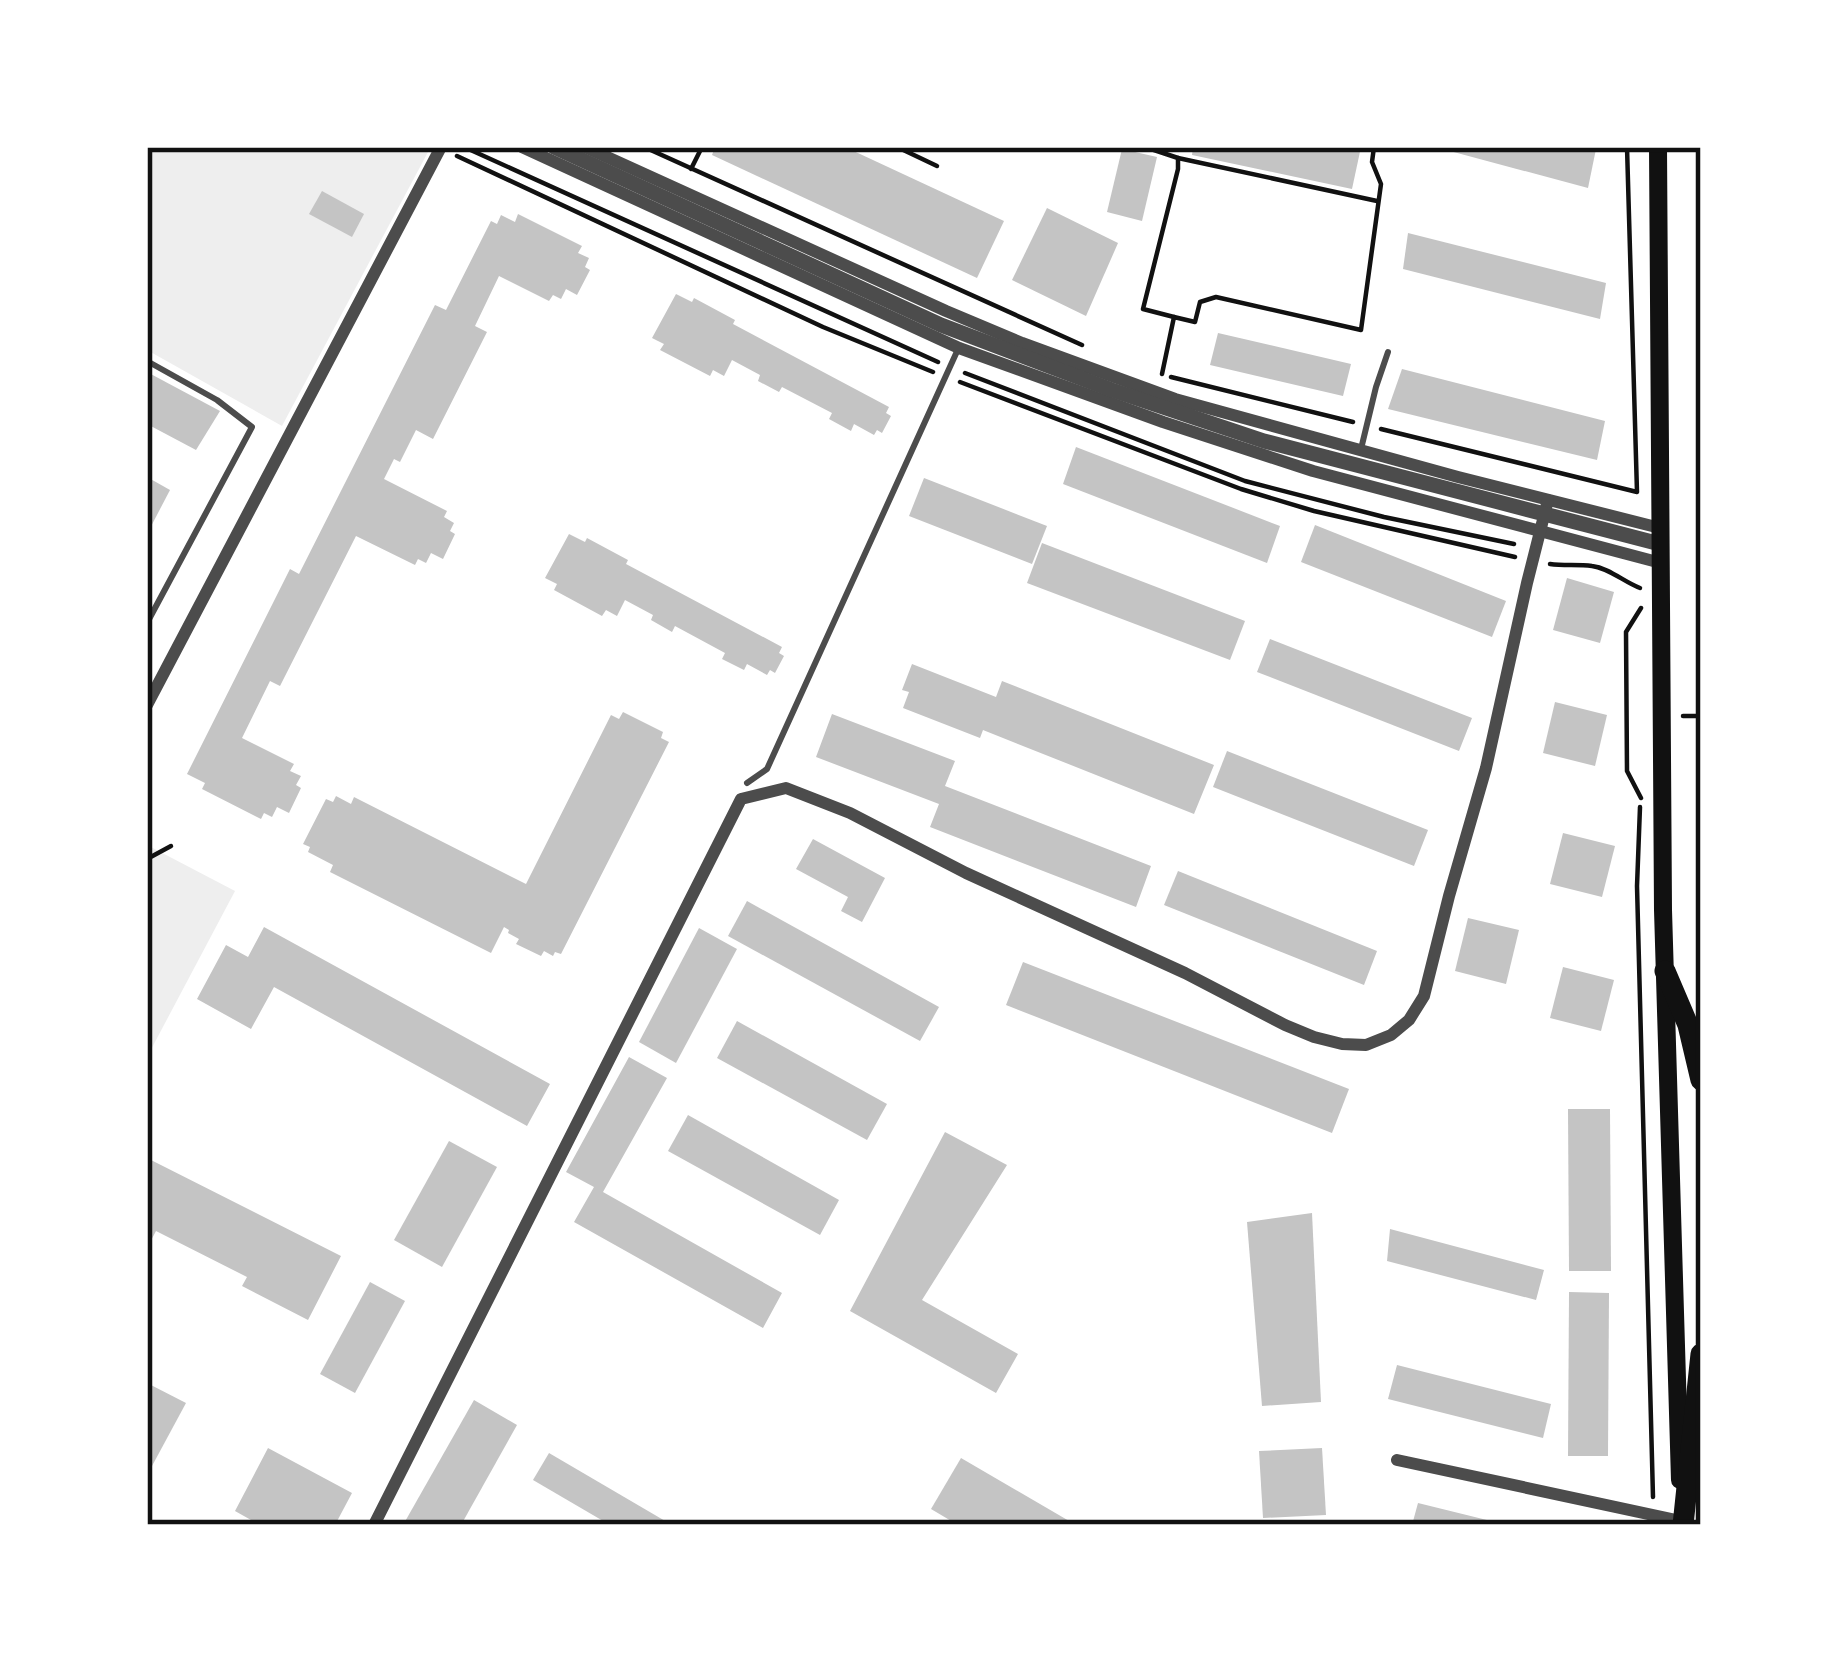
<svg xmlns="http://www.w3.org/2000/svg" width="1848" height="1672" font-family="Cabin,sans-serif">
	<rect width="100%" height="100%" fill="#fff"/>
	<!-- green -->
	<g fill="#eee">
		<polygon points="151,147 413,147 428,152 282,426 147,350 147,153"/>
		<polygon points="147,845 235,891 147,1057"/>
	</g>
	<!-- building -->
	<g fill="#c4c4c4">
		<polygon points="715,147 845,147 1004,221 977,278 712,155"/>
		<polygon points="1193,147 1361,147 1352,189 1192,155"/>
		<polygon points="1435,147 1589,147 1596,149 1588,188"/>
		<polygon points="1122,149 1157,157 1142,221 1107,212"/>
		<polygon points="322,191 364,214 352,237 309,214"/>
		<polygon points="1047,208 1118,243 1086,316 1012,280"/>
		<polygon points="518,214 582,246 578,253 589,258 585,267 590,270 577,295 566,289 561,299 553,295 549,301 499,276 475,326 487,332 433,439 416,430 400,462 394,459 384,479 447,511 444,517 454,523 450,531 455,534 443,559 431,553 426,563 418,559 415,565 356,536 280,686 270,681 242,738 294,764 290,771 301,776 296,785 301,788 289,813 277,807 272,817 264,813 261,819 202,789 205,783 187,774 290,569 299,574 435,305 446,310 491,221 497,224 501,215 515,222"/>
		<polygon points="1408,233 1606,283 1600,319 1403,269"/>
		<polygon points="676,294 692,302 694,298 735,320 733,324 889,407 886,413 891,416 882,433 877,430 874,435 854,424 851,431 829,419 832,413 782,387 779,392 758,381 760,375 732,360 724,376 713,370 710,376 660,350 664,344 652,338"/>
		<polygon points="1218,333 1351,364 1343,396 1210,365"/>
		<polygon points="1402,369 1605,421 1597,460 1388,409"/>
		<polygon points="147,372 220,411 196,450 147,424"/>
		<polygon points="1076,447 1280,526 1267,563 1063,484"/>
		<polygon points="147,477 170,490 147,534"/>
		<polygon points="924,478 1047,526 1032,564 909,516"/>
		<polygon points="1315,525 1506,601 1492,637 1301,562"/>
		<polygon points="569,534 585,542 587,538 628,560 626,564 782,647 779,653 784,656 775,673 770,670 767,675 747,664 744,670 722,659 725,653 675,626 672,632 651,620 653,615 625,600 617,616 606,610 602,616 554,590 557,584 545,578"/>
		<polygon points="1042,543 1245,621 1230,660 1027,583"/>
		<polygon points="1567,578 1614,592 1600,643 1553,630"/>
		<polygon points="1270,639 1472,718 1459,751 1257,672"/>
		<polygon points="912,664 996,697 1002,681 1214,765 1194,814 983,730 980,738 903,708 909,692 902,690"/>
		<polygon points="1555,702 1607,715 1595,766 1543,753"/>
		<polygon points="623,712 663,732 661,738 669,742 561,954 555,952 553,956 544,951 541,956 516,944 519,939 508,933 509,930 504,927 491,953 330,872 333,865 308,852 310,847 303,844 326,799 333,802 336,796 351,804 354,797 526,884 611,715 619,719"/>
		<polygon points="832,714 955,761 945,786 1151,866 1136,907 930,827 939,804 816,757"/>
		<polygon points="1227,751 1428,830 1414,866 1213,787"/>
		<polygon points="1563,833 1615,846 1602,897 1550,884"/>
		<polygon points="813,839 885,878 862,922 841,911 848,897 796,869"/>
		<polygon points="1178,871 1377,951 1364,985 1164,905"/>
		<polygon points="747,901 939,1007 920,1041 728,936"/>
		<polygon points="1468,918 1519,930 1506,984 1455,971"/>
		<polygon points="264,927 550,1084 527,1126 274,987 251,1029 197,999 226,945 248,957"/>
		<polygon points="699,928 737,949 676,1063 639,1042"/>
		<polygon points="1023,962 1349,1089 1332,1133 1006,1005"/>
		<polygon points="1563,967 1614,980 1601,1031 1550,1018"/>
		<polygon points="737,1021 887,1104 867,1140 717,1058"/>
		<polygon points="629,1057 667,1078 603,1192 782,1293 763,1328 574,1222 594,1187 566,1172"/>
		<polygon points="1568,1109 1610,1109 1611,1271 1569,1271"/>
		<polygon points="688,1115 839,1200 820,1235 668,1151"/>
		<polygon points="945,1132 1007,1165 922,1300 1018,1354 996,1393 850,1311"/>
		<polygon points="449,1141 497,1167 442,1267 394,1240"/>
		<polygon points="147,1158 341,1256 308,1320 242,1286 247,1277 156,1231 147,1248"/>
		<polygon points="1312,1213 1321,1402 1262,1406 1247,1222"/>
		<polygon points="1390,1229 1544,1270 1536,1300 1387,1261"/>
		<polygon points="370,1282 405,1301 355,1393 320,1374"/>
		<polygon points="1569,1292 1609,1293 1608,1456 1568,1456"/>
		<polygon points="1397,1365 1551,1404 1543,1438 1388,1399"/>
		<polygon points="147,1383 186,1403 152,1466 147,1463"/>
		<polygon points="474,1400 517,1425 461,1525 403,1525"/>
		<polygon points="268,1448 352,1493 335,1525 248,1525 251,1520 235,1511"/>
		<polygon points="1322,1448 1326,1515 1263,1518 1259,1451"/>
		<polygon points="549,1453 672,1525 610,1525 533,1480"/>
		<polygon points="961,1458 1076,1525 958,1525 931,1509"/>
		<polygon points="1418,1503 1499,1523 1499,1525 1412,1525"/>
	</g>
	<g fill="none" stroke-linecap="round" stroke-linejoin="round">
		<!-- path -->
		<g stroke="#111" stroke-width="4.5">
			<polyline points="464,147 938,362"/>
			<polyline points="644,147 1082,345"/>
			<polyline points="897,147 937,166"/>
			<polyline points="1145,147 1178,158 1178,169 1143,309 1174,317"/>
			<polyline points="457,156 823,327 933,372"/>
			<polyline points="1178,158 1377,201"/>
			<polyline points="691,169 702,147"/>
			<polyline points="965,373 1245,481 1384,517 1514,544"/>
			<polyline points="1162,374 1174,317 1195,322 1200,302 1216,297 1361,330 1381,184 1372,162 1374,147"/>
			<polyline points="1171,377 1353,422"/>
			<polyline points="960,382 1241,489 1314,511 1515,557"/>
			<polyline points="1381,429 1637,492 1627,147"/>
			<path d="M1550,564C1564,566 1578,564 1592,566C1609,568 1624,582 1640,588"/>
			<polyline points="1683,716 1701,716"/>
			<polyline points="1641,798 1627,771 1626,632 1641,608"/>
			<polyline points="1640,807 1637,886 1653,1497"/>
			<polyline points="147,859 171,846"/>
		</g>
		<!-- service -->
		<g stroke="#4c4c4c" stroke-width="6">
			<polyline points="147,361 217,400 252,427 147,623"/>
			<polyline points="1361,449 1376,387 1388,352"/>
			<polyline points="747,783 767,769 959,347"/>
		</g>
		<!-- minor -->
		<g stroke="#4c4c4c" stroke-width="12">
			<polyline points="522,147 959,348 1163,422 1313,471 1661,563"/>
			<polyline points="585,147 946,311 1022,343 1175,399 1458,477 1660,528"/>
			<polyline points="147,705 441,147"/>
			<polyline points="1397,1460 1681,1521"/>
			<polyline points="374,1525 741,799 786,788 850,813 966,873 1185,973 1285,1025 1314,1037 1342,1044 1366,1045 1391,1035 1409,1020 1424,996 1449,896 1486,768 1527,583 1548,500"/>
		</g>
		<!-- tertiary -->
		<polyline stroke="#4c4c4c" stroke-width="15" points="554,147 941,325 1112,390 1264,441 1660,544"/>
		<!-- primary -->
		<polyline stroke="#111" stroke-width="18" points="1658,147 1663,910 1680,1480"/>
		<!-- motorway -->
		<g stroke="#111" stroke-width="21">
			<polyline points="1665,971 1688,1025 1701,1080"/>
			<polyline points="1683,1525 1701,1354"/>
		</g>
	</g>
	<!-- border -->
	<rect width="1848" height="1672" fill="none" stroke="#ffffff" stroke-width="300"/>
	<rect x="150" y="150" width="1548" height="1372" fill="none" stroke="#111" stroke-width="4.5"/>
</svg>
